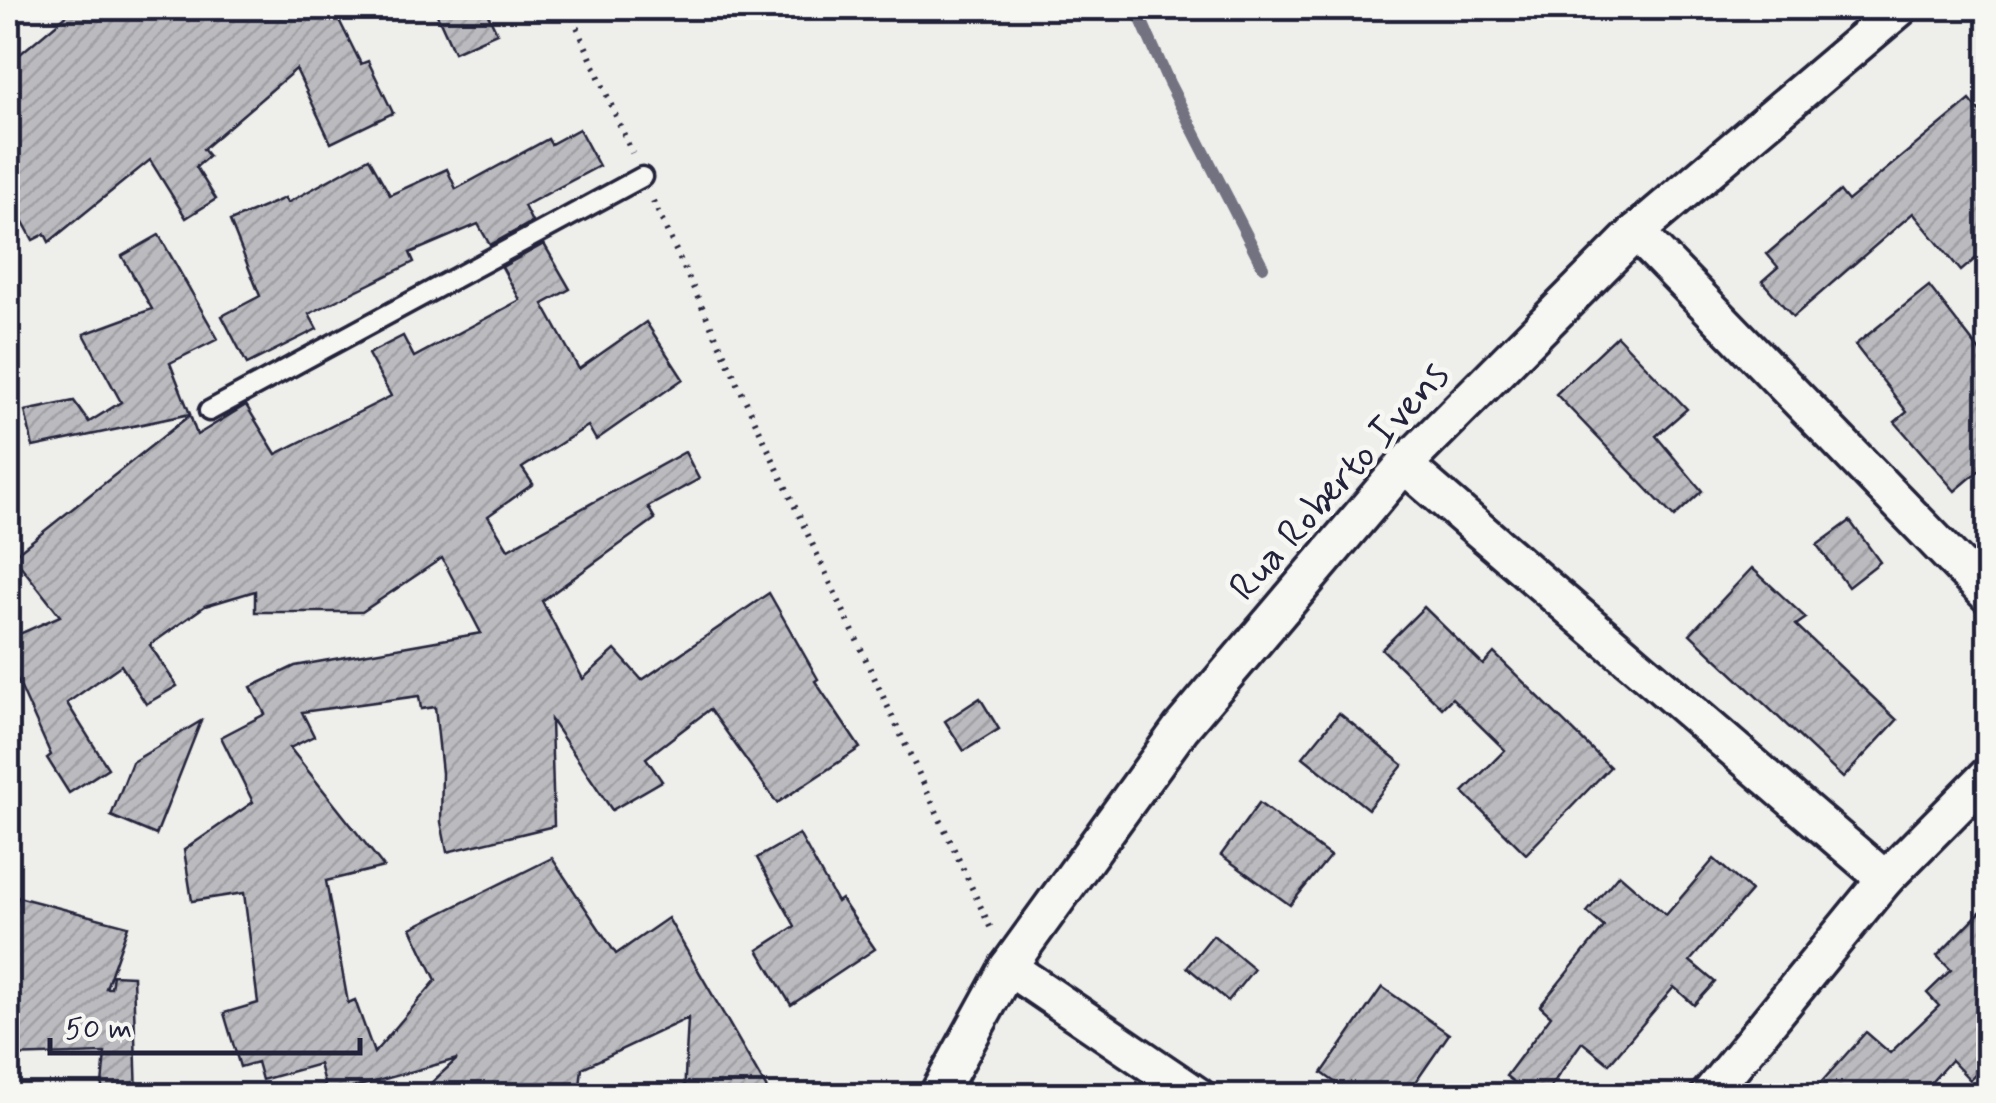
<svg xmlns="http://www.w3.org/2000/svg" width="1996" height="1103" font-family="Mynerve,sans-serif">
	<defs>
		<pattern id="building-hatch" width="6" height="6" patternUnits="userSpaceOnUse" patternTransform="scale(2.5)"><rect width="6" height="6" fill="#bbbbbf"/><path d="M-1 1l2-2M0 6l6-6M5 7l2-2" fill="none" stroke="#a0a0a5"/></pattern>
	</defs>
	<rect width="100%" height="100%" fill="#eeeeeb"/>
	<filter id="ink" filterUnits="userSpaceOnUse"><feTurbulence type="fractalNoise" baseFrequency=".01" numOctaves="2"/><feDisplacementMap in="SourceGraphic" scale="20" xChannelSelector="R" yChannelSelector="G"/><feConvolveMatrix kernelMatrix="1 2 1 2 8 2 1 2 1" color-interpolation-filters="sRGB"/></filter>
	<g filter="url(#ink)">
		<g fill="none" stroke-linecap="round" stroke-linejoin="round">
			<!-- stream -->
			<polyline stroke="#727281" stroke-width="12" points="1136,8 1169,83 1263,267"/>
		</g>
		<!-- building -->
		<g fill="url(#building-hatch)" stroke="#22223b" stroke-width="2.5">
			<polygon points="75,8 333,8 361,64 368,61 393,113 331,143 296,69 203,149 209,156 196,167 216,199 186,218 150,160 49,242 45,234 33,240 8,194 8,64"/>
			<polygon points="434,8 485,8 497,33 454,52"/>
			<polygon points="1970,100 1988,122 1988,248 1961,271 1913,213 1793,317 1762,281 1778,267 1767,254 1840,191 1848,201"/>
			<polygon points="579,129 599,166 524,206 532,222 490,245 478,224 410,253 414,262 309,314 317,329 247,364 222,316 260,296 230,221 285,198 287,203 369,158 390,195 447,169 456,189 548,139 551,144"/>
			<polygon points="159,235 218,339 170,363 190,414 33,447 25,411 74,401 89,422 121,402 84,334 152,309 122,256"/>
			<polygon points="544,244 570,289 543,304 579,369 646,322 683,379 596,440 588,426 522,468 533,484 488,516 508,549 685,452 699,479 648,507 655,519 542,601 583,679 615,650 642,680 769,593 818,679 815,681 860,748 777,803 710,709 646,758 662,781 612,810 551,720 554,826 447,852 441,822 442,773 435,707 421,709 419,696 302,712 314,736 290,748 384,867 326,881 348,1003 355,1000 374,1053 436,980 411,928 552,858 616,954 668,918 771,1096 684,1096 688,1018 582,1068 579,1096 417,1096 457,1059 327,1095 319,1064 262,1080 257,1062 240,1067 224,1013 258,1003 244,893 192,901 184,850 253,802 221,737 265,714 251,687 295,666 481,633 442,558 362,612 255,612 255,591 205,606 150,645 177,686 146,704 121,665 67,703 108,768 69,793 47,758 51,755 8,659 8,639 60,616 13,556 190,415 197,435 246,405 276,454 391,396 368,354 403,336 414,357 520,300 502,267"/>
			<polygon points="1929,286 1988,362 1988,463 1955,491 1895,422 1907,412 1855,345"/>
			<polygon points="1617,336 1687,409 1656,436 1702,491 1674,517 1556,394"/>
			<polygon points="1850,521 1880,562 1848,587 1817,545"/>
			<polygon points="1752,568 1806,618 1796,625 1897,720 1843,778 1690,634"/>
			<polygon points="1424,607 1483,665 1494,653 1610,767 1526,854 1463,792 1505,750 1452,698 1442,708 1382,649"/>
			<polygon points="980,698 999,729 964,751 945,721"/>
			<polygon points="1339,713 1403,765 1368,809 1303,757"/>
			<polygon points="201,721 156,835 111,816 132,762"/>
			<polygon points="1259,803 1330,856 1290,905 1221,855"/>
			<polygon points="799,834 837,902 841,899 875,949 791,1005 758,950 795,926 757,858"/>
			<polygon points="1714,859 1751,891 1690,961 1715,982 1694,1005 1674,987 1609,1064 1582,1042 1544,1096 1532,1096 1506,1076 1551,1016 1540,1006 1604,927 1587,912 1619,874 1666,915"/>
			<polygon points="18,897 128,926 106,988 111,988 113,975 133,976 137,1096 101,1096 105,1053 8,1056 8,940"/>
			<polygon points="1988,904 1988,1061 1970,1080 1951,1060 1919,1096 1809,1096 1866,1032 1890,1053 1939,1006 1927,993 1951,970 1937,956"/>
			<polygon points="1213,935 1254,969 1228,1001 1187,967"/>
			<polygon points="1382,987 1449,1034 1406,1096 1354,1096 1322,1073"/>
		</g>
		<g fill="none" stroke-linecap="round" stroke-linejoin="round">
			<defs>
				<polyline id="lane" points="209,411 642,177"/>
				<g id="street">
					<polyline points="1636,232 1988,595"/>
					<polyline points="1404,465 1885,879"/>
					<polyline points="1008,967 1198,1096"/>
					<polyline points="937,1096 1008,967 1181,728 1404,465 1636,232 1900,8"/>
					<polyline points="1708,1096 1885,879 1988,775"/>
				</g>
			</defs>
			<!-- lane casing -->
			<use href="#lane" stroke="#22223b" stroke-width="25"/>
			<!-- street casing -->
			<use href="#street" stroke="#22223b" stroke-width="42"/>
			<!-- path -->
			<g stroke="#22223b" stroke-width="6" stroke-dasharray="2.5 8" stroke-linecap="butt">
				<polyline points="569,8 632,153"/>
				<polyline points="653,201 991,929"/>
			</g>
			<!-- lane -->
			<use href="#lane" stroke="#f6f6f2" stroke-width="18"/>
			<!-- street -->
			<use href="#street" stroke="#f6f6f2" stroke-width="35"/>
		</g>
	</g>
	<g text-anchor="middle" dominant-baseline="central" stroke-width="10" stroke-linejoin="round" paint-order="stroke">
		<!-- street labels -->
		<g font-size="40" fill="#22223b" stroke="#f6f6f2">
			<text transform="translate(1340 482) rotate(-48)">Rua Roberto Ivens</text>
		</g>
	</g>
	<!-- margin -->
	<rect width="1996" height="1103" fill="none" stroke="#f6f6f2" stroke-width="40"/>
	<rect x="20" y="20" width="1956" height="1063" fill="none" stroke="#22223b" stroke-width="4" filter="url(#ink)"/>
	<!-- scale -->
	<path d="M50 1038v15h310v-15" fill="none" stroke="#22223b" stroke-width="5"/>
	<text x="65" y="1038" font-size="30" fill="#22223b" stroke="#f6f6f2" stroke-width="8" paint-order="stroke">50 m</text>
</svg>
